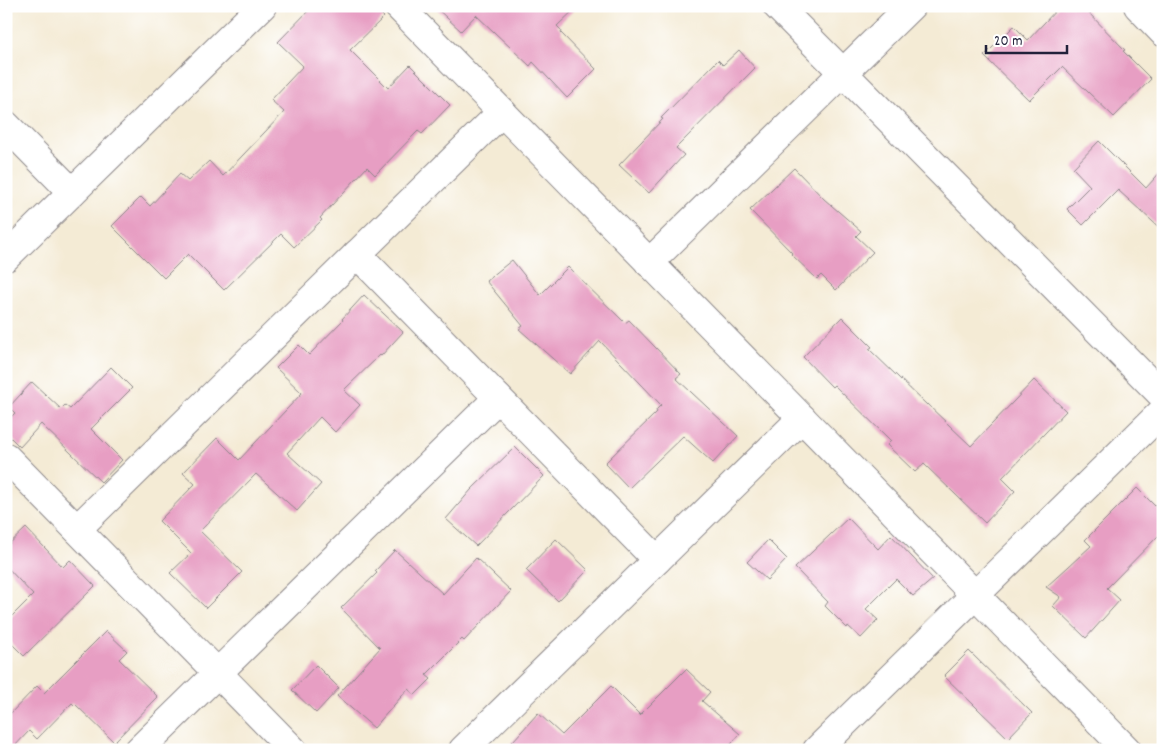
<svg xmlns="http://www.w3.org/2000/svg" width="1169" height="756" font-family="Dekko,sans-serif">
	<rect width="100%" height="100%" fill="#fff"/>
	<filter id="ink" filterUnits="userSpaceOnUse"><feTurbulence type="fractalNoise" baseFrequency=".02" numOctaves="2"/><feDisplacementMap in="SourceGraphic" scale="10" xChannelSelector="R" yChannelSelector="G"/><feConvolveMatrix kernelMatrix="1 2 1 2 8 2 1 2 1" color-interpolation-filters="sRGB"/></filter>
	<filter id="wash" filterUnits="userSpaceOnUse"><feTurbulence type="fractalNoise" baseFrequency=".0096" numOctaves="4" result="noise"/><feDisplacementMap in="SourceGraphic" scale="20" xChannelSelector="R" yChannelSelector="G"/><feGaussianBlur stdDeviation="1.12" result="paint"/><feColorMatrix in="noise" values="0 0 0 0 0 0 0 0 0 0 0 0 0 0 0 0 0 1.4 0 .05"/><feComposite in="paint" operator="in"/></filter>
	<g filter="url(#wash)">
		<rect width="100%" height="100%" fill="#f4ebd5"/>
		<g id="blocks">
			<!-- building -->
			<g fill="#e79ec3">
				<polygon points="313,6 373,6 384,17 350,50 388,88 410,65 450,105 422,134 418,131 375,175 367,167 320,218 322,220 294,247 281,234 224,290 188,254 164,278 112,226 141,197 150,206 180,174 188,181 209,161 223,176 284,112 271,100 303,66 278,42"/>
				<polygon points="434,6 578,6 557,26 562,31 561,33 596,69 567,98 533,62 530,66 476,15 461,31"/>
				<polygon points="1060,6 1082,6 1125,50 1123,51 1151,79 1114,117 1062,67 1029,100 984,56 1014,26 1028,40"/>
				<polygon points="739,50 755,68 676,148 684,155 649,193 619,165 663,119 661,118 718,60 723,65"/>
				<polygon points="1099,141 1146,188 1163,169 1163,231 1118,190 1083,225 1067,209 1090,186 1073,168"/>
				<polygon points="794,168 824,199 861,231 856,236 873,252 836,290 821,275 817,279 791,254 792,253 750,210"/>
				<polygon points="512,260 540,295 568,267 625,323 629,320 681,374 676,378 738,436 713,463 683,436 629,488 605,463 657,412 656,410 661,405 600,341 570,374 519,329 523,326 486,281"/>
				<polygon points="364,295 403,332 381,356 380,355 344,390 360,405 335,432 320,417 287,453 321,484 297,511 256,474 200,531 242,572 206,608 170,573 191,553 159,521 195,484 183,473 217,438 239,460 302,393 276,368 299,345 309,355 343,320 342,319"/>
				<polygon points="842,317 872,347 869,349 927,405 927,404 971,446 1034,380 1066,411 1002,478 1015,491 985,523 924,464 915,472 887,445 891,441 834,385 832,387 803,357"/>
				<polygon points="111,367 132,388 91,429 122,460 101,482 41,424 20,447 6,433 6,422 15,413 9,407 32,382 61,409 65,405 70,409"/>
				<polygon points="515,447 544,476 476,546 446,519 471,490"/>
				<polygon points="1137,488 1163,514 1163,531 1107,588 1120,600 1086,638 1053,606 1061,597 1046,587 1091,546 1085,540"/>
				<polygon points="848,518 878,549 891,535 933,579 913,596 896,579 866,609 878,620 861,638 848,626 847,628 825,606 828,602 795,568"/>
				<polygon points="26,528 63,567 70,560 95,586 24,656 6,638 6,622 33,595 6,566 6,547"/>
				<polygon points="556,539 588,570 558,601 526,570"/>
				<polygon points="768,540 787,559 767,580 747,562"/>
				<polygon points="395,550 443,594 476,558 511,591 464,641 462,639 426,675 431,679 415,695 408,689 374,728 337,696 380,648 341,608 377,573 375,571"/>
				<polygon points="106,631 127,651 119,659 158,697 114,742 75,704 74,705 72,703 37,739 29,731 11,750 6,750 6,718 37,686 44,693"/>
				<polygon points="969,651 1032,713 1008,738 944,676"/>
				<polygon points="316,665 339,688 316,713 292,690"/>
				<polygon points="686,669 710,692 702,701 740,734 726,750 505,750 538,713 562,735 611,686 640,715"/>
			</g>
		</g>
	</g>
	<g filter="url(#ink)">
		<use href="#blocks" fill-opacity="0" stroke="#8b8688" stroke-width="1"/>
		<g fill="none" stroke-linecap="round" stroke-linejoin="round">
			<defs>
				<g id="street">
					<polyline points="398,6 1127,750"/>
					<polyline points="777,6 1163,396"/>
					<polyline points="1138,6 1163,32"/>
					<polyline points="6,125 72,192"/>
					<polyline points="357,254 657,560"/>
					<polyline points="6,257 262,6"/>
					<polyline points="649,263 911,6"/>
					<polyline points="6,457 293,750"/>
					<polyline points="77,529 502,112"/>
					<polyline points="139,750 498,398"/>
					<polyline points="463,750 802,418"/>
					<polyline points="817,750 1163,411"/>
				</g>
			</defs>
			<!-- street casing -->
			<use href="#street" stroke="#8b8688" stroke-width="30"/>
			<!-- street -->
			<use href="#street" stroke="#fff" stroke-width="28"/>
		</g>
	</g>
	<!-- margin -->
	<rect width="1169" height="756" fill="none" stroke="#fff" stroke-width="25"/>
	<!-- scale -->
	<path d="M986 45v8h81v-8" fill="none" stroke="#22223b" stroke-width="2.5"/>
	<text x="994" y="45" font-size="15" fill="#22223b" stroke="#ffffff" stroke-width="4" paint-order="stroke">20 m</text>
</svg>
